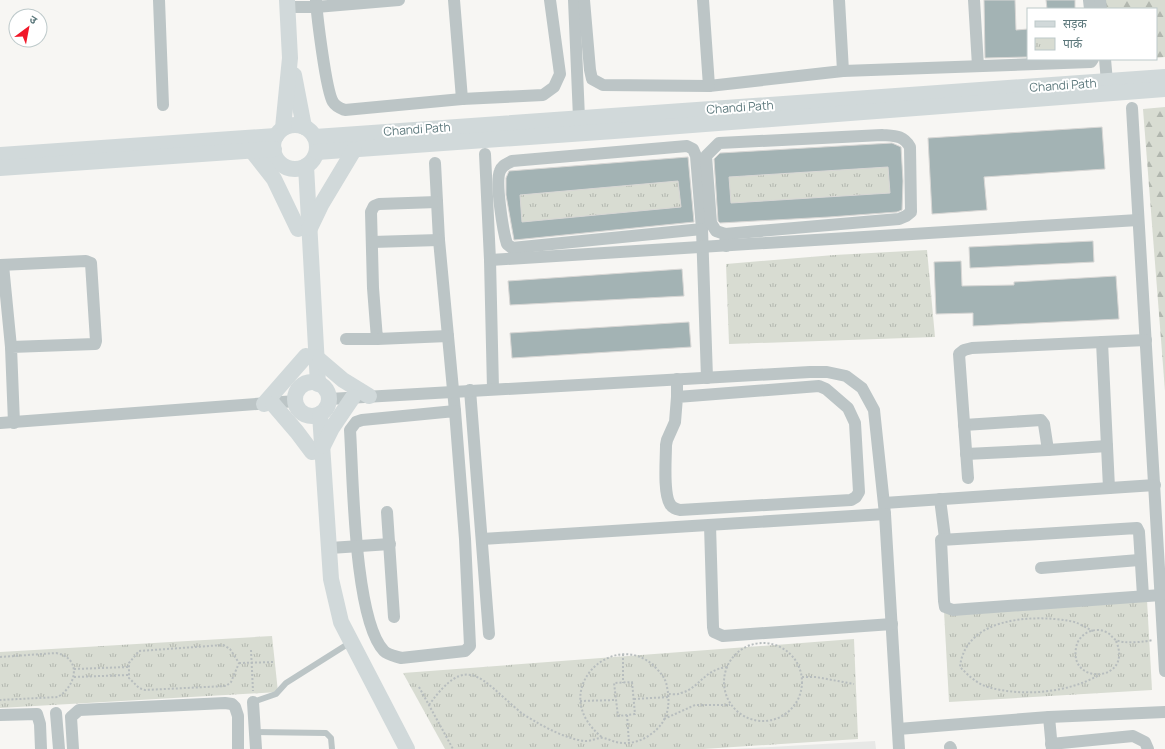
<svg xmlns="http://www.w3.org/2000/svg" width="1165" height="749" font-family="Manrope,'Noto Sans Devanagari',sans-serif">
	<defs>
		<pattern id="forest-firs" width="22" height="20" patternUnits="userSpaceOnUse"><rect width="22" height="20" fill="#d8dcd2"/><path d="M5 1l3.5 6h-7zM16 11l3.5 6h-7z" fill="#b2b7af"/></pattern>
		<pattern id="park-tufts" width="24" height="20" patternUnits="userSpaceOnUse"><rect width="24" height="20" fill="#d8dcd2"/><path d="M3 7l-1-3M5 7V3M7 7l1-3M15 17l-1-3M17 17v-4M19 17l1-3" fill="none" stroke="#b2b7af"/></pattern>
	</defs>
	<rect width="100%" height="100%" fill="#f7f6f3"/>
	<!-- built -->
	<polygon fill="#e7e8e6" points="875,741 876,749 734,749"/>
	<!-- forest -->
	<g fill="url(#forest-firs)">
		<polygon points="1105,0 1165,0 1165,57 1156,58 1156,9 1106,9"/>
		<polygon points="1165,107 1165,391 1143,109"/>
	</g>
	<!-- park -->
	<g fill="url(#park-tufts)">
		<polygon points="888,167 890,193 731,203 729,177"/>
		<polygon points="678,181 681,207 522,222 520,195"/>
		<polygon points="927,250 935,337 729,344 726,264 834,255"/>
		<polygon points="1147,600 1152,690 949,702 944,611"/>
		<polygon points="272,636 278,692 0,708 0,652"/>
		<polygon points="854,639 858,739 703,749 445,749 403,673"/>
	</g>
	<!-- building -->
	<g fill="#a3b3b4" stroke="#d8d7d5" fill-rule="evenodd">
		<polygon points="984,0 1015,0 1016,30 1028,29 1028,57 985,58"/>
		<polygon points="1046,0 1075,0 1075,9 1047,9"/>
		<polygon points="1102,127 1105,169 984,177 987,210 932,214 928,138"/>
		<path d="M892,143L901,147L903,181L902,210L897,212L829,217L720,223L718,221L714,159L720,153ZM888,167L890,193L731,203L729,177Z"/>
		<path d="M688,157L694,222L514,240L506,195V178L509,171ZM678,181L681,207L522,222L520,195Z"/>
		<polygon points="1093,241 1094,262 970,268 969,247"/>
		<polygon points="961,261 962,286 1014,285 1014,282 1116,276 1119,319 973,326 973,313 936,314 934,262"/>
		<polygon points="682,269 684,296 510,305 508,281"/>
		<polygon points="689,322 691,347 512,358 510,333"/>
	</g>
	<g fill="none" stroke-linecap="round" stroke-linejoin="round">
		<!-- path -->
		<g stroke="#b7bdbe" stroke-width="2" stroke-dasharray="2 2" stroke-linecap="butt">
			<path d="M1093,631C1086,628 1078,622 1070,621C1031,614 965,618 960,667C968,675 977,684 988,687C1022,697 1068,693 1099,675"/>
			<path d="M1116,641C1134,682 1069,686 1076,648C1078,634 1094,626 1106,632C1111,634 1112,638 1116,640C1123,644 1145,642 1153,640"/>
			<circle cx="763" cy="682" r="39"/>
			<polygon points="223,645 230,649 239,663 231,682 226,686 145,690 139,688 129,678 129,663 139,651"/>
			<polyline points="251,650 253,691"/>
			<polyline points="623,654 623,683"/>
			<path d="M0,657L56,653C82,658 77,685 58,697L0,700"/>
			<polyline points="239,663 275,662"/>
			<polyline points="74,669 128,667"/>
			<polyline points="74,677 128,675"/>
			<polyline points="802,677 816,677 854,684"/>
			<polygon points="632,682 635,714 618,716 614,683"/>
			<polyline points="419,687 453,749"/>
			<path d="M669,694C672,694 678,695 681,693C700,688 703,670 727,667"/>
			<polyline points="634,699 669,697"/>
			<polyline points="580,701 616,700"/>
			<path d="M429,705C467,652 480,678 518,710C523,715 530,718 536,722C550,730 570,740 586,741C592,741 598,737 604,738C608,739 612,741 616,742C632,746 648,739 659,727C669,716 670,701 667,687C666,679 661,673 655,667C614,626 544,692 603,738"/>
			<polyline points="627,715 629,743"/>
			<polyline points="664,719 695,705 730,705"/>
		</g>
		<!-- lane -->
		<g stroke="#bcc5c6" stroke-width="6">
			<polyline points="253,702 276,694 286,683 351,642"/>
			<polyline points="255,732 326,733 331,738 332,749"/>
		</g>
		<!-- street -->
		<g stroke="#bcc5c6" stroke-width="12">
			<polyline points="159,0 163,105"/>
			<path d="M316,0C317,16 326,91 333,102C336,107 340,108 345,110L462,99L543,95L554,87L560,74L550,0"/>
			<polyline points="454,0 462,99"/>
			<polyline points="574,0 579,118"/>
			<polyline points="584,0 590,70 592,79 603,85 709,86 843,71 839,0"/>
			<polyline points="703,0 709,86"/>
			<polyline points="974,0 978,66"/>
			<polyline points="1089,0 1090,9"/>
			<polyline points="1100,0 1101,9"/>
			<polyline points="288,7 316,7 399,0"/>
			<polyline points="1105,59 1107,82"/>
			<polyline points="843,71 1091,62 1093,59"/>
			<polyline points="1132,108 1165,671"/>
			<path d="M687,146L693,149L696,156L702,229L512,248L507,244C503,231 495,182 500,171C502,165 507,164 512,161Z"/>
			<polyline points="485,154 490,260 493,389"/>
			<polyline points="435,163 439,240 455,411"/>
			<polyline points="437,202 379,204 374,206 371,212 373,288 377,339 448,336"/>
			<polyline points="702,229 707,378"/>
			<path d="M725,234L899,219L906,216L911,212L910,147C903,135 895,136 882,135L719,143L706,156L711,223L716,231L725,234L726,246"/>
			<polyline points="372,242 439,240"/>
			<polyline points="490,260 1138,220"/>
			<polyline points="0,265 86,261 91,263 96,341 95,344 11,347 14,423"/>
			<polyline points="3,265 11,347"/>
			<polyline points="346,339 377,339"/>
			<path d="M677,379V397L819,386L826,389L848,408L855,423L859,492L856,497L851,500L680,510C676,509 672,508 670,504C663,493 666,459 666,445L667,440L675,422L677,397"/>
			<polyline points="470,390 489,634"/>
			<polyline points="329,399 810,372 827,372 846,376 862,388 874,410 885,514 899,749"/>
			<path d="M455,411L465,539L470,646L465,651L401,658C395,656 388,655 384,651C354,620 353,476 350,430L356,422L362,420Z"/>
			<polyline points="0,423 296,401"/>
			<polyline points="964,425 1041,420 1044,424 1048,450 966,454"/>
			<polyline points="1048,450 1107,446"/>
			<polyline points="968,478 959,354 964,350 972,348 1102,342"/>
			<polyline points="1109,488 1102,342 1146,340"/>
			<polyline points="940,499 945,538"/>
			<polyline points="884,503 1155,485"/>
			<polyline points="387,512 394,617"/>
			<polyline points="710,525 713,627 714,632 723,636 892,624"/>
			<polyline points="482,539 885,514"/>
			<polyline points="330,548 390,544"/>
			<polyline points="1041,568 1139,560"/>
			<polyline points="1143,596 1139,532 1137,528 941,540 944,601 945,607 953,610 966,609 1161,595"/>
			<polyline points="253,702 256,749"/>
			<polyline points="56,713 59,749"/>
			<polyline points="0,715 37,714 40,724 41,749"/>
			<polyline points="1049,717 1052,749"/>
			<polyline points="898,729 1049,717 1165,712"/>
			<polyline points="1051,744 1133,736 1145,742 1148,749"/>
			<polyline points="950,747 951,749"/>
			<polyline points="73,749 71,717 79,710 225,703 232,704 235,707 238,716 238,749"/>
		</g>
		<!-- secondary -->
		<g stroke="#d1d9da" stroke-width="16">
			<polyline points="294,75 304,127"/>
			<circle cx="295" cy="147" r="22"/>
			<polyline points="283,128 290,58 287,0"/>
			<polyline points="315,137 1165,77"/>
			<polyline points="252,151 274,179 298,229"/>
			<polyline points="317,152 614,131 1165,89"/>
			<polyline points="0,155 276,136"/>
			<polyline points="306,166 318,384"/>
			<polyline points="0,168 274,149"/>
			<polyline points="310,228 321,205 354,150"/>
			<polyline points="316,357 343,380 369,396"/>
			<circle cx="312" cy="399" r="17"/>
			<polyline points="264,404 306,356"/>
			<polyline points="273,404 297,432 312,452"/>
			<polyline points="320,414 331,579 341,622 407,749"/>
			<polyline points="323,446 332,428 353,397"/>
		</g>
	</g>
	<g text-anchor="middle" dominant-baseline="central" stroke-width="4" stroke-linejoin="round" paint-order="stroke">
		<!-- street labels -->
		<g font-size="12" fill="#5b777b" stroke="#fff">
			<text transform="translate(1063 85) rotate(-4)">Chandi Path</text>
			<text transform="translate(740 107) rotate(-4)">Chandi Path</text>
			<text transform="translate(417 129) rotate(-4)">Chandi Path</text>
		</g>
	</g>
	<!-- legend -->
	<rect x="1027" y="8" width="130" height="52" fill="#ffffff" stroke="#bdc9ca"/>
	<rect x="1035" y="21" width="20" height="6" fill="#d1d9da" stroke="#bdc9ca"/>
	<text x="1063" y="28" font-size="12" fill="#5b777b">सड़क</text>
	<rect x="1035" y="38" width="20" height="12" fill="url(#park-tufts)" stroke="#bdc9ca"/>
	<text x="1063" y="48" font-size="12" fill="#5b777b">पार्क</text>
	<!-- north arrow -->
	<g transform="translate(28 28) rotate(32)"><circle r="19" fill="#ffffff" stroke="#bdc9ca"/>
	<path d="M0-3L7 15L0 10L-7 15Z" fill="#f11829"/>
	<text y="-6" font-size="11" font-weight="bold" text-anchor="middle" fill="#5b777b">उ</text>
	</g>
</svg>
